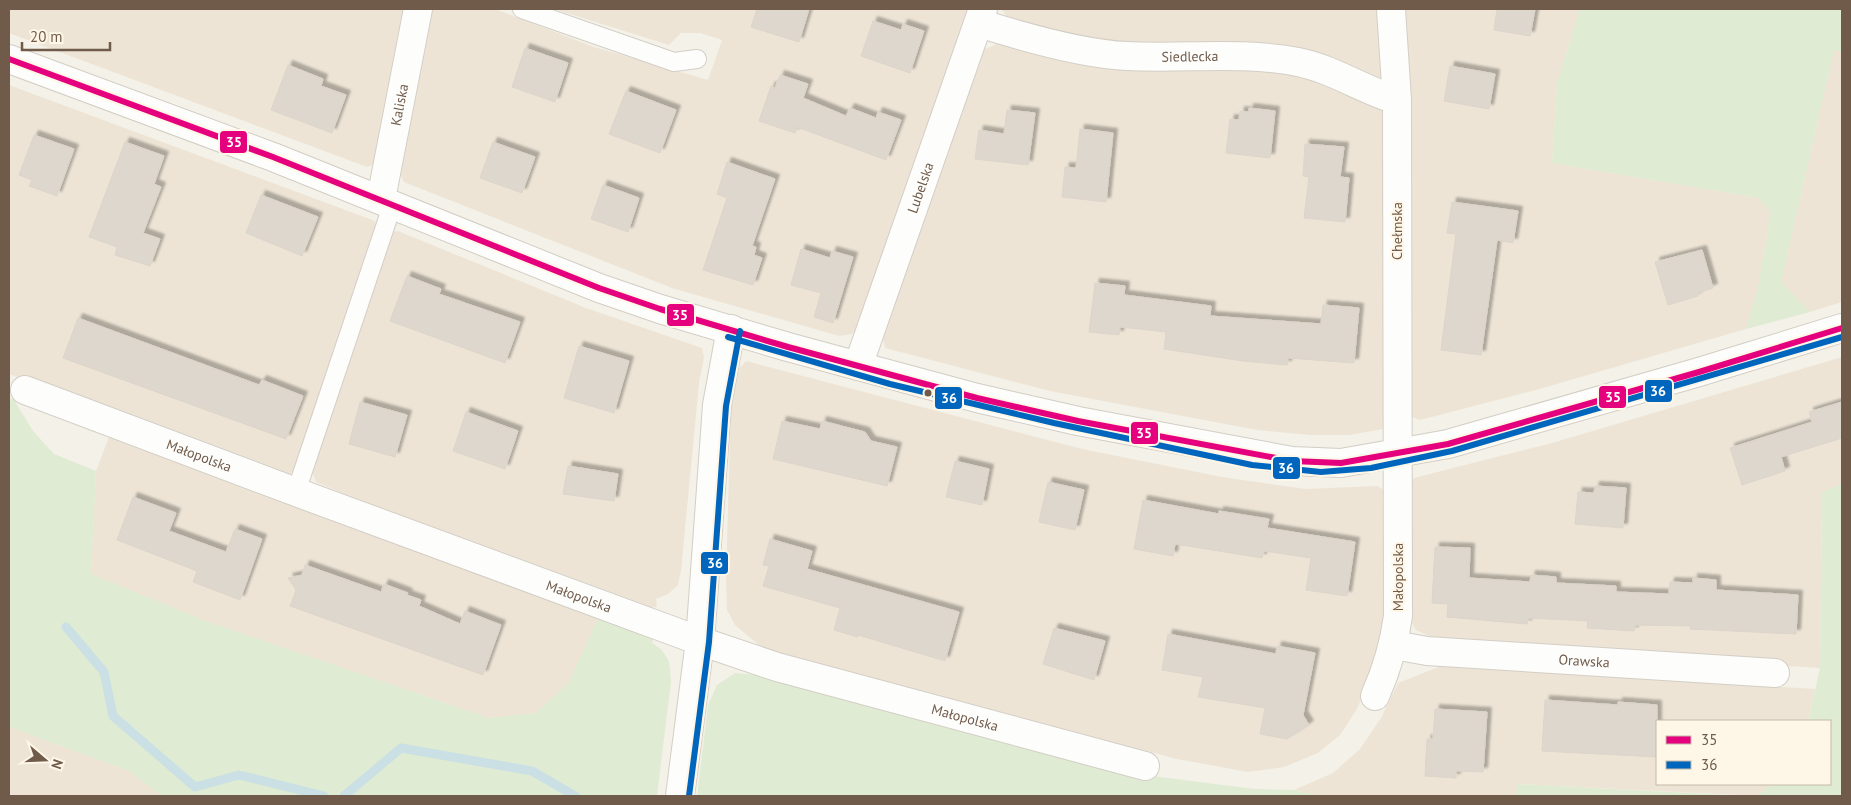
<svg xmlns="http://www.w3.org/2000/svg" width="1851" height="805" font-family="'PT Sans',sans-serif">
	<defs>
		<filter id="shadow"><feDropShadow dx="4.5" dy="-4.5" stdDeviation="1" flood-color="#0004"/></filter>
	</defs>
	<rect width="100%" height="100%" fill="#f4f1e8"/>
	<!-- residential -->
	<g fill="#ede4d5">
		<polygon points="9,9 407,9 375,164 367,167 9,33"/>
		<polygon points="431,9 495,9 594,47 708,80 722,40 700,33 681,33 669,45 554,9 971,9 861,324 852,334 839,336 672,288 404,182 399,172"/>
		<polygon points="1002,9 1383,9 1386,77 1377,83 1125,48 1011,24"/>
		<polygon points="1400,9 1580,9 1557,83 1552,163 1759,198 1771,212 1758,287 1746,329 1536,390 1420,420 1412,417 1406,401"/>
		<polygon points="1007,40 1277,67 1369,99 1381,110 1389,129 1390,339 1383,429 1349,435 1310,435 1257,430 1050,391 885,348 882,332 980,51"/>
		<polygon points="1834,50 1842,52 1842,302 1810,312 1781,282"/>
		<polygon points="9,85 375,221 377,227 298,466 290,474 279,476 9,374"/>
		<polygon points="398,231 586,308 702,348 704,357 699,383 681,571 678,585 668,594 656,599 657,607 640,609 573,588 316,482 312,472 312,463 392,232"/>
		<polygon points="1842,357 1842,484 1822,492 1820,668 1449,645 1416,630 1409,618 1407,488 1414,478 1552,443"/>
		<polygon points="746,361 1082,449 1222,477 1305,489 1378,486 1386,492 1385,618 1379,655 1357,709 1340,735 1318,753 1284,767 1248,772 1177,759 766,651 735,625 727,610 726,581 731,403 739,369"/>
		<polygon points="111,432 600,614 569,682 536,713 489,718 203,620 91,574 96,471"/>
		<polygon points="1441,666 1815,689 1808,721 1657,721 1657,784 1772,784 1757,796 1518,784 1516,796 1320,796 1294,790 1333,773 1360,749 1381,718 1398,683"/>
		<polygon points="9,727 129,771 162,796 9,796"/>
	</g>
	<!-- green -->
	<g fill="#dfebd3">
		<polygon points="1580,9 1842,9 1842,52 1834,50 1781,282 1810,312 1746,329 1758,287 1771,212 1759,198 1552,163 1557,83"/>
		<polygon points="9,398 14,400 33,431 54,454 96,471 91,574 203,620 489,718 536,713 569,682 600,614 654,635 652,643 661,649 669,661 671,681 657,796 162,796 129,771 9,727"/>
		<polygon points="1842,484 1842,796 1757,796 1772,784 1830,784 1830,721 1808,721 1820,668 1822,492"/>
		<polygon points="735,673 770,676 1145,775 1254,789 1294,790 1320,796 697,796 708,705 717,685"/>
		<polygon points="1517,784 1746,796 1516,796"/>
	</g>
	<g fill="none" stroke-linecap="round" stroke-linejoin="round">
		<!-- stream -->
		<g stroke="#cae0e4" stroke-width="9">
			<polyline points="66,627 104,672 113,716 195,787 239,775 324,796"/>
			<polyline points="344,796 401,748 532,771 575,796"/>
		</g>
	</g>
	<!-- building -->
	<g fill="#ded7ce" stroke="#ddd4ca" filter="url(#shadow)">
		<polygon points="757,9 809,9 799,42 751,27"/>
		<polygon points="1497,9 1535,9 1530,36 1494,30"/>
		<polygon points="873,21 901,30 903,24 924,31 910,73 861,56"/>
		<polygon points="525,48 568,63 555,102 512,87"/>
		<polygon points="288,65 323,79 321,86 346,95 332,133 271,110"/>
		<polygon points="1450,66 1495,74 1489,109 1444,101"/>
		<polygon points="780,75 808,84 803,98 846,116 850,108 876,118 878,112 901,120 886,160 797,127 795,133 759,121 771,86 775,88"/>
		<polygon points="626,91 676,110 660,153 609,134"/>
		<polygon points="1249,108 1275,111 1270,158 1226,153 1230,119 1239,120 1240,111 1249,112"/>
		<polygon points="1007,110 1035,113 1028,165 975,159 979,130 1004,134"/>
		<polygon points="1080,129 1113,133 1106,202 1062,197 1065,167 1076,168"/>
		<polygon points="34,135 74,149 57,196 29,186 32,180 19,175"/>
		<polygon points="125,142 164,156 154,184 161,187 143,233 160,239 150,266 115,255 117,247 89,237"/>
		<polygon points="493,142 535,157 522,193 480,178"/>
		<polygon points="1305,144 1344,147 1340,177 1349,178 1345,222 1304,218 1309,177 1303,176"/>
		<polygon points="727,162 775,179 752,246 756,247 754,255 762,258 753,285 703,270 727,198 717,194"/>
		<polygon points="603,185 639,198 628,232 591,219"/>
		<polygon points="261,195 318,217 302,256 246,233"/>
		<polygon points="1452,202 1518,211 1513,243 1497,240 1481,355 1441,350 1456,234 1447,233"/>
		<polygon points="801,249 830,258 832,251 853,257 833,323 814,317 821,293 791,285"/>
		<polygon points="1702,250 1713,288 1697,293 1698,296 1668,305 1655,262"/>
		<polygon points="407,276 441,289 439,294 520,322 505,363 390,321"/>
		<polygon points="1095,283 1125,286 1124,295 1211,306 1210,316 1321,324 1323,305 1359,308 1354,363 1288,358 1287,365 1243,361 1164,349 1166,332 1120,327 1119,335 1089,332"/>
		<polygon points="78,318 259,385 262,380 303,396 286,439 63,358"/>
		<polygon points="579,346 629,361 614,413 564,398"/>
		<polygon points="360,402 407,415 395,457 349,444"/>
		<polygon points="1842,402 1842,438 1781,457 1785,471 1742,485 1730,448 1812,422 1809,412"/>
		<polygon points="466,412 518,431 505,469 453,451"/>
		<polygon points="782,421 820,429 822,421 865,432 871,441 897,447 887,486 773,459"/>
		<polygon points="955,461 989,469 982,505 946,497"/>
		<polygon points="568,466 618,474 614,501 563,494"/>
		<polygon points="1048,482 1084,490 1075,530 1039,522"/>
		<polygon points="1595,486 1626,488 1623,528 1575,524 1578,492 1594,493"/>
		<polygon points="133,497 176,513 169,531 226,552 235,529 262,539 240,600 193,582 197,571 117,540"/>
		<polygon points="1143,500 1219,514 1219,511 1269,519 1267,528 1355,542 1347,596 1306,590 1311,558 1264,551 1262,558 1175,544 1173,556 1134,549"/>
		<polygon points="770,539 812,551 807,569 959,612 945,661 858,635 857,637 834,630 840,608 763,586 769,566 763,565"/>
		<polygon points="1435,547 1470,548 1469,578 1530,582 1531,575 1556,577 1556,583 1616,586 1616,592 1669,594 1670,582 1693,583 1693,578 1716,580 1716,590 1798,595 1796,634 1690,629 1691,626 1635,625 1634,631 1587,628 1588,621 1529,618 1527,624 1447,617 1448,604 1432,603"/>
		<polygon points="305,565 381,592 384,584 408,593 407,595 421,600 419,606 460,624 465,611 501,625 483,675 290,606 296,590 288,578 302,575"/>
		<polygon points="1054,628 1105,641 1094,680 1043,664"/>
		<polygon points="1168,634 1276,654 1277,646 1315,653 1303,715 1309,725 1287,739 1260,734 1265,708 1198,697 1203,677 1162,670"/>
		<polygon points="1545,700 1618,705 1618,702 1657,705 1657,757 1542,751"/>
		<polygon points="1435,709 1487,712 1483,772 1456,771 1456,778 1425,776 1427,739 1433,739"/>
	</g>
	<g fill="none" stroke-linecap="round" stroke-linejoin="round">
		<defs>
			<g id="lane">
				<polyline points="522,9 674,62 697,59"/>
				<polyline points="296,492 393,203"/>
			</g>
			<g id="street">
				<path id="s1" d="M979,23C1023,37 1081,54 1127,56C1184,59 1242,51 1298,62C1333,69 1363,90 1397,100"/>
				<path id="s2" d="M381,199L418,9"/>
				<path id="s3" d="M858,366L983,9"/>
				<path id="s4" d="M25,390L296,492L700,641L777,667L1145,766"/>
				<path id="s5" d="M1394,645L1427,651L1775,673"/>
				<path d="M1375,696C1387,669 1394,646 1398,616L1397,100L1391,9"/>
				<polyline points="680,796 700,641 717,405 731,329"/>
			</g>
			<polyline id="secondary" points="9,59 273,157 599,288 660,309 788,347 977,398 1078,421 1292,461 1341,463 1448,444 1699,372 1842,328"/>
		</defs>
		<!-- lane casing -->
		<use href="#lane" stroke="#d3cec6" stroke-width="20"/>
		<!-- street casing -->
		<use href="#street" stroke="#d3cec6" stroke-width="30"/>
		<!-- secondary casing -->
		<use href="#secondary" stroke="#d3cdc4" stroke-width="30"/>
		<!-- lane -->
		<use href="#lane" stroke="#fdfdfc" stroke-width="18"/>
		<!-- street -->
		<use href="#street" stroke="#fdfdfc" stroke-width="28"/>
		<!-- secondary -->
		<use href="#secondary" stroke="#fdfdfc" stroke-width="28"/>
		<defs>
			<polyline id="bus-1" points="9,59 273,157 599,288 660,309 788,347 977,398 1078,421 1292,461 1341,463 1448,444 1699,372 1842,328"/>
			<g id="bus-2">
				<polyline points="728,337 890,384 1054,423 1252,465 1321,472 1371,468 1452,451 1842,337"/>
				<polyline points="689,796 709,642 726,406 740,331"/>
			</g>
		</defs>
		<!-- bus-1 casing -->
		<use href="#bus-1" stroke="#fef7e8" stroke-width="10"/>
		<!-- bus-2 casing -->
		<use href="#bus-2" stroke="#fef7e8" stroke-width="10"/>
		<!-- bus-1 -->
		<use href="#bus-1" stroke="#e5007d" stroke-width="6"/>
		<!-- bus-2 -->
		<use href="#bus-2" stroke="#0065bd" stroke-width="6"/>
	</g>
	<!-- markers -->
	<circle fill="#705b4a" stroke="#fef7e8" stroke-width="2" cx="928" cy="393" r="4.5"/>
	<g text-anchor="middle" dominant-baseline="central" stroke-width="4" stroke-linejoin="round" paint-order="stroke">
		<!-- street labels -->
		<g font-size="14" fill="#705b4a" stroke="#fef7e8">
			<text stroke="none"><textPath href="#s1" startOffset="215">Siedlecka</textPath></text>
			<text stroke="none"><textPath href="#s2" startOffset="96">Kaliska</textPath></text>
			<text stroke="none"><textPath href="#s3" startOffset="189">Lubelska</textPath></text>
			<text transform="translate(1397 231) rotate(-90)">Chełmska</text>
			<text stroke="none"><textPath href="#s4" startOffset="186">Małopolska</textPath></text>
			<text transform="translate(1398 577) rotate(-90)">Małopolska</text>
			<text stroke="none"><textPath href="#s4" startOffset="591">Małopolska</textPath></text>
			<text stroke="none"><textPath href="#s5" startOffset="191">Orawska</textPath></text>
			<text stroke="none"><textPath href="#s4" startOffset="996">Małopolska</textPath></text>
		</g>
	</g>
	<g stroke="#fef7e8" stroke-width="2">
		<rect x="219" y="130" width="29" height="24" rx="5" fill="#e5007d"/>
		<rect x="666" y="303" width="29" height="24" rx="5" fill="#e5007d"/>
		<rect x="1644" y="379" width="29" height="24" rx="5" fill="#0065bd"/>
		<rect x="1598" y="385" width="29" height="24" rx="5" fill="#e5007d"/>
		<rect x="934" y="386" width="29" height="24" rx="5" fill="#0065bd"/>
		<rect x="1130" y="421" width="29" height="24" rx="5" fill="#e5007d"/>
		<rect x="1272" y="456" width="29" height="24" rx="5" fill="#0065bd"/>
		<rect x="700" y="551" width="29" height="24" rx="5" fill="#0065bd"/>
	</g>
	<g font-size="14" text-anchor="middle" font-weight="bold" fill="#fff">
		<text x="234" y="147">35</text>
		<text x="680" y="320">35</text>
		<text x="1658" y="396">36</text>
		<text x="1613" y="402">35</text>
		<text x="949" y="403">36</text>
		<text x="1144" y="438">35</text>
		<text x="1286" y="473">36</text>
		<text x="715" y="568">36</text>
	</g>
	<!-- border -->
	<rect width="1851" height="805" fill="none" stroke="#705b4a" stroke-width="20"/>
	<!-- legend -->
	<rect x="1656" y="720" width="175" height="65" fill="#fef7e8" stroke="#c5b9a9"/>
	<rect x="1666" y="736" width="25" height="8" fill="#e5007d" stroke="#c5b9a9"/>
	<text x="1701" y="745" font-size="15" fill="#705b4a">35</text>
	<rect x="1666" y="761" width="25" height="8" fill="#0065bd" stroke="#c5b9a9"/>
	<text x="1701" y="770" font-size="15" fill="#705b4a">36</text>
	<!-- north arrow -->
	<g transform="translate(45 760) rotate(109)" stroke="#fef7e8" stroke-width="4" paint-order="stroke">
	<path d="M0-4L9 19L0 12L-9 19Z" fill="#705b4a"/>
	<text y="-8" font-size="14" font-weight="bold" text-anchor="middle" fill="#705b4a">N</text>
	</g>
	<!-- scale -->
	<path d="M22 42v8h88v-8" fill="none" stroke="#705b4a" stroke-width="2.5"/>
	<text x="30" y="42" font-size="15" fill="#705b4a" stroke="#fef7e8" stroke-width="4" paint-order="stroke">20 m</text>
</svg>
